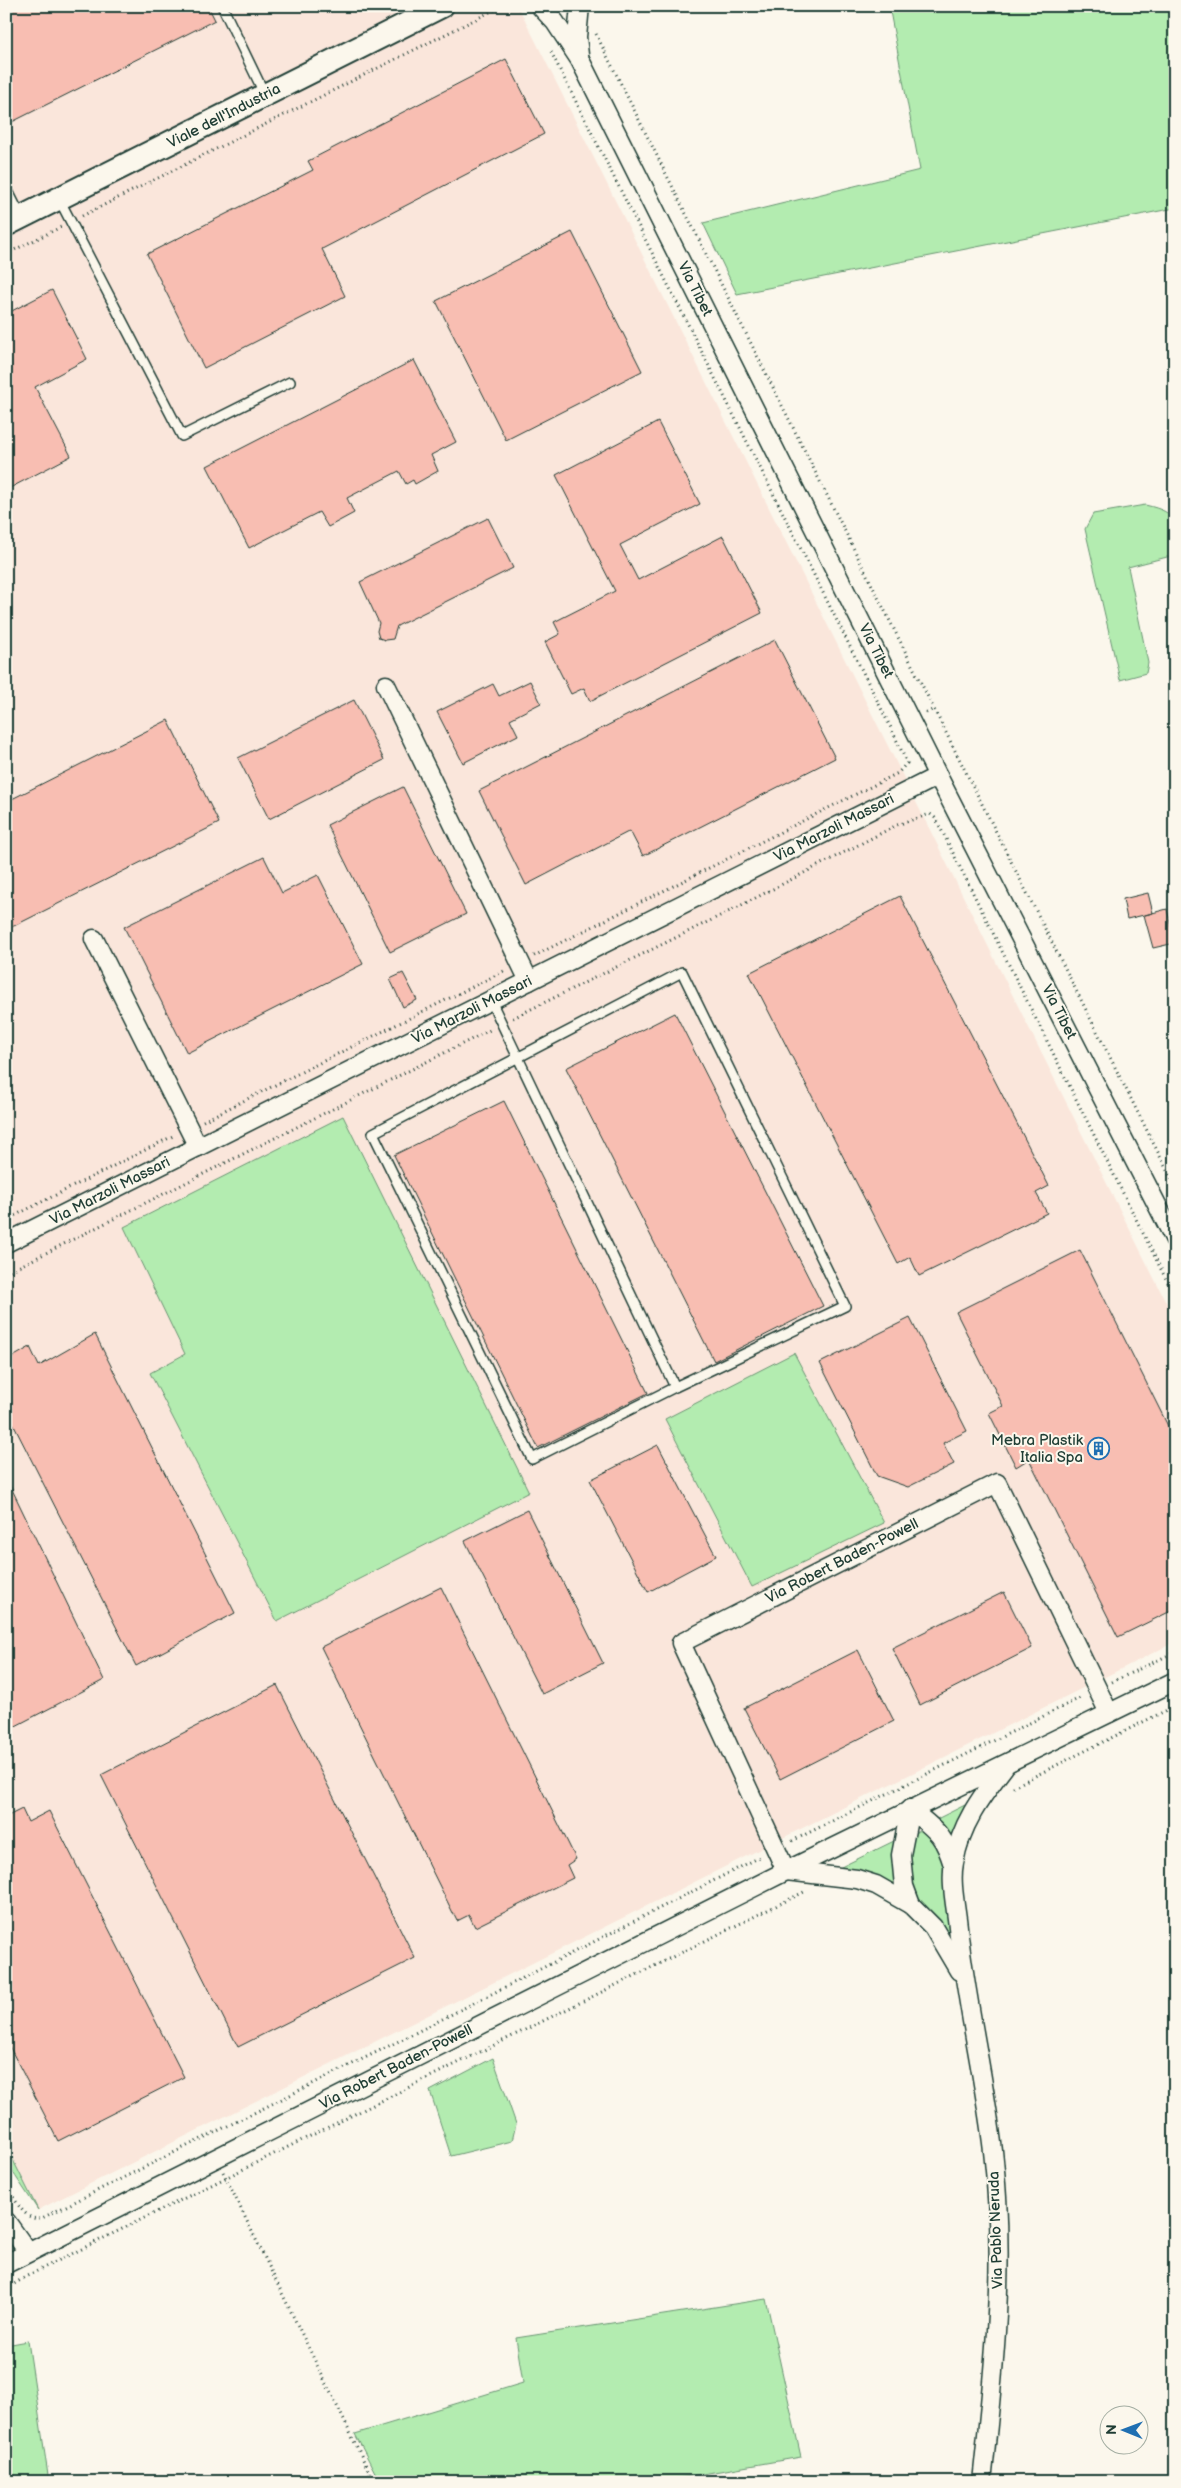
<svg xmlns="http://www.w3.org/2000/svg" width="1181" height="2488" font-family="'Balsamiq Sans',sans-serif">
	<rect width="100%" height="100%" fill="#fbf7ec"/>
	<filter id="ink" filterUnits="userSpaceOnUse"><feTurbulence type="fractalNoise" baseFrequency=".02" numOctaves="2"/><feDisplacementMap in="SourceGraphic" scale="10" xChannelSelector="R" yChannelSelector="G"/><feConvolveMatrix kernelMatrix="1 2 1 2 8 2 1 2 1" color-interpolation-filters="sRGB"/></filter>
	<g filter="url(#ink)">
		<!-- built -->
		<polygon fill="#fae6db" points="6,6 518,6 1175,1320 1175,1642 38,2210 6,2146"/>
		<!-- green -->
		<g fill="#b3ecb0" stroke="#699472">
			<polygon points="889,6 1175,6 1175,208 737,294 703,223 920,170"/>
			<path d="M1145,505C1181,513 1175,522 1175,555L1128,567L1148,663L1146,673L1120,680L1085,529L1093,514Z"/>
			<polygon points="343,1116 529,1492 277,1621 150,1373 185,1354 124,1227"/>
			<polygon points="794,1353 884,1523 752,1587 665,1419"/>
			<polygon points="971,1802 953,1843 935,1820"/>
			<path d="M925,1830L945,1855L951,1937L947,1936C938,1926 926,1915 919,1903C907,1884 904,1850 917,1831Z"/>
			<polygon points="900,1838 901,1891 835,1870"/>
			<polygon points="493,2058 516,2124 512,2141 451,2156 430,2091"/>
			<polygon points="6,2146 38,2210 6,2162"/>
			<polygon points="766,2299 801,2457 656,2482 380,2482 355,2434 523,2383 516,2338"/>
			<polygon points="28,2341 49,2482 10,2482 6,2456 6,2345"/>
		</g>
		<!-- building -->
		<g fill="#f8beb2" stroke="#1f3d34">
			<polygon points="6,6 208,6 215,20 6,125"/>
			<polygon points="506,59 544,134 322,249 345,296 204,368 147,254 313,170 308,161"/>
			<polygon points="572,232 642,371 506,440 436,301"/>
			<polygon points="52,290 87,359 35,387 71,456 6,490 6,314"/>
			<polygon points="414,360 456,442 431,455 438,471 415,484 413,480 406,484 399,471 347,498 354,513 328,527 319,512 249,548 207,466"/>
			<polygon points="658,422 700,504 620,545 638,580 723,536 762,613 590,701 584,688 571,694 545,642 560,634 554,622 615,591 556,475"/>
			<polygon points="488,518 513,568 397,626 393,639 385,640 379,638 377,631 379,623 360,582"/>
			<polygon points="775,640 835,758 643,856 630,831 526,885 479,791"/>
			<polygon points="530,681 541,703 510,719 518,735 463,763 437,712 493,684 499,696"/>
			<polygon points="354,700 384,760 269,819 238,758"/>
			<polygon points="168,720 219,823 6,930 6,802"/>
			<polygon points="403,787 466,914 390,952 327,825"/>
			<polygon points="264,857 282,893 318,875 363,964 187,1053 124,927"/>
			<polygon points="1148,893 1153,913 1145,915 1167,909 1175,943 1153,948 1144,915 1127,919 1123,899"/>
			<polygon points="900,896 1049,1186 1036,1193 1047,1213 919,1276 910,1257 898,1264 749,973"/>
			<polygon points="403,973 417,1000 403,1007 390,979"/>
			<polygon points="675,1013 823,1306 714,1361 566,1068"/>
			<polygon points="504,1101 648,1393 538,1448 394,1155"/>
			<polygon points="1080,1250 1175,1440 1175,1609 1118,1637 1029,1459 1016,1467 989,1413 1003,1406 956,1312"/>
			<polygon points="910,1318 967,1431 943,1443 954,1464 908,1487 877,1476 820,1363"/>
			<polygon points="95,1334 235,1613 136,1666 6,1410 6,1361 30,1347 39,1366"/>
			<polygon points="658,1445 716,1556 648,1592 590,1480"/>
			<polygon points="6,1477 104,1680 6,1731"/>
			<polygon points="527,1510 603,1663 542,1694 465,1541"/>
			<polygon points="441,1587 576,1859 567,1865 573,1878 475,1927 469,1915 457,1921 321,1647"/>
			<polygon points="1004,1592 1032,1648 920,1705 892,1648"/>
			<polygon points="858,1650 894,1721 780,1779 744,1708"/>
			<polygon points="277,1685 415,1958 238,2047 101,1775"/>
			<polygon points="22,1809 28,1822 49,1811 184,2077 58,2141 6,2040 6,1817"/>
		</g>
		<g fill="none" stroke-linecap="round" stroke-linejoin="round">
			<defs>
				<g id="service">
					<polyline points="222,6 265,95"/>
					<polyline points="6,187 21,217"/>
					<polyline points="59,199 182,436 290,382"/>
					<polyline points="491,1001 675,1387 845,1306 682,972 373,1133 532,1459 675,1387"/>
				</g>
				<g id="minor">
					<polyline points="540,6 555,22 580,60 938,776 1175,1240"/>
					<polyline points="579,55 577,37 580,6"/>
					<polyline points="386,685 529,981"/>
					<polyline points="94,939 198,1147"/>
					<polyline points="6,1243 938,776"/>
					<polyline points="910,1809 901,1855 904,1886 911,1905 933,1927 959,1971"/>
					<path d="M910,1809C935,1830 943,1832 953,1865"/>
					<polyline points="786,1871 681,1643 997,1483 1109,1713"/>
					<polyline points="786,1871 857,1879 876,1885 911,1905"/>
					<polyline points="6,2221 28,2252"/>
					<polyline points="6,2264 786,1871 1175,1681"/>
					<path d="M982,2482C994,2372 1006,2261 993,2151C984,2075 966,2002 958,1927C956,1907 950,1882 954,1863C960,1825 981,1797 1004,1767"/>
				</g>
				<polyline id="tertiary" points="6,225 442,6"/>
			</defs>
			<!-- service casing -->
			<use href="#service" stroke="#1f3d34" stroke-width="12"/>
			<!-- minor casing -->
			<use href="#minor" stroke="#1f3d34" stroke-width="21"/>
			<!-- tertiary casing -->
			<use href="#tertiary" stroke="#1f3d34" stroke-width="26"/>
			<!-- path -->
			<g stroke="#1f3d34" stroke-width="3" stroke-dasharray="1 4" stroke-linecap="butt">
				<polyline points="514,6 522,10"/>
				<polyline points="596,34 934,709"/>
				<polyline points="82,216 502,6"/>
				<polyline points="6,254 61,227"/>
				<polyline points="926,713 934,709 1175,1186"/>
				<polyline points="534,956 898,773 907,763 892,730 551,52"/>
				<polyline points="513,1018 738,907 897,825 930,814 935,818 940,827 1175,1297"/>
				<polyline points="203,1121 504,971"/>
				<polyline points="6,1220 173,1136"/>
				<polyline points="6,1273 492,1029"/>
				<polyline points="1112,1682 1175,1652"/>
				<polyline points="1013,1787 1175,1706"/>
				<polyline points="792,1841 1082,1697"/>
				<polyline points="223,2172 374,2482"/>
				<path d="M6,2184C14,2197 24,2223 42,2218L409,2036L762,1856"/>
				<polyline points="6,2289 27,2276 804,1892"/>
			</g>
			<!-- service -->
			<use href="#service" stroke="#fbf7ec" stroke-width="9"/>
			<!-- minor -->
			<use href="#minor" stroke="#fbf7ec" stroke-width="18"/>
			<!-- tertiary -->
			<use href="#tertiary" stroke="#fbf7ec" stroke-width="22"/>
		</g>
	</g>
	<!-- icons -->
	<defs>
		<symbol id="building-ring" viewBox="-11 -11 22 22"><circle r="9.5" fill="#fbf7ec" stroke="#1f6fb2" stroke-width="1.5"/><path d="M-4-6H4V6H1V3H-1V6H-4ZM-2.5-4.3h1.7v1.8h-1.7ZM.8-4.3h1.7v1.8H.8ZM-2.5-1h1.7V.8h-1.7ZM.8-1h1.7V.8H.8Z" fill="#1f6fb2"/></symbol>
	</defs>
	<g fill-rule="evenodd">
		<use href="#building-ring" x="1086" y="1436" width="25" height="25"/>
	</g>
	<g text-anchor="middle" dominant-baseline="central" stroke-width="4" stroke-linejoin="round" paint-order="stroke">
		<!-- street labels -->
		<g font-size="15" fill="#1f3d34" stroke="#fbf7ec">
			<text transform="translate(224 116) rotate(-27)">Viale dell'Industria</text>
			<text transform="translate(695 289) rotate(63)">Via Tibet</text>
			<text transform="translate(876 651) rotate(63)">Via Tibet</text>
			<text transform="translate(834 828) rotate(-27)">Via Marzoli Massari</text>
			<text transform="translate(472 1010) rotate(-27)">Via Marzoli Massari</text>
			<text transform="translate(1059 1012) rotate(63)">Via Tibet</text>
			<text transform="translate(110 1191) rotate(-27)">Via Marzoli Massari</text>
			<text transform="translate(842 1561) rotate(-27)">Via Robert Baden-Powell</text>
			<text transform="translate(396 2067) rotate(-27)">Via Robert Baden-Powell</text>
			<text transform="translate(996 2230) rotate(-92)">Via Pablo Neruda</text>
		</g>
		<!-- poi labels -->
		<g font-size="15" fill="#1f3d34" stroke="#fbf7ec" text-anchor="end">
			<text x="1083" y="1440">Mebra Plastik<tspan x="1083" dy="17">Italia Spa</tspan></text>
		</g>
	</g>
	<!-- margin -->
	<rect width="1181" height="2488" fill="none" stroke="#fbf7ec" stroke-width="25"/>
	<rect x="12" y="12" width="1156" height="2463" fill="none" stroke="#1f3d34" stroke-width="2" filter="url(#ink)"/>
	<!-- north arrow -->
	<g transform="translate(1124 2430) rotate(271)"><circle r="24" fill="#fbf7ec" stroke="#a3ada2"/>
	<path d="M0-4L9 19L0 12L-9 19Z" fill="#1f6fb2"/>
	<text y="-8" font-size="14" font-weight="bold" text-anchor="middle" fill="#1f3d34">N</text>
	</g>
</svg>
